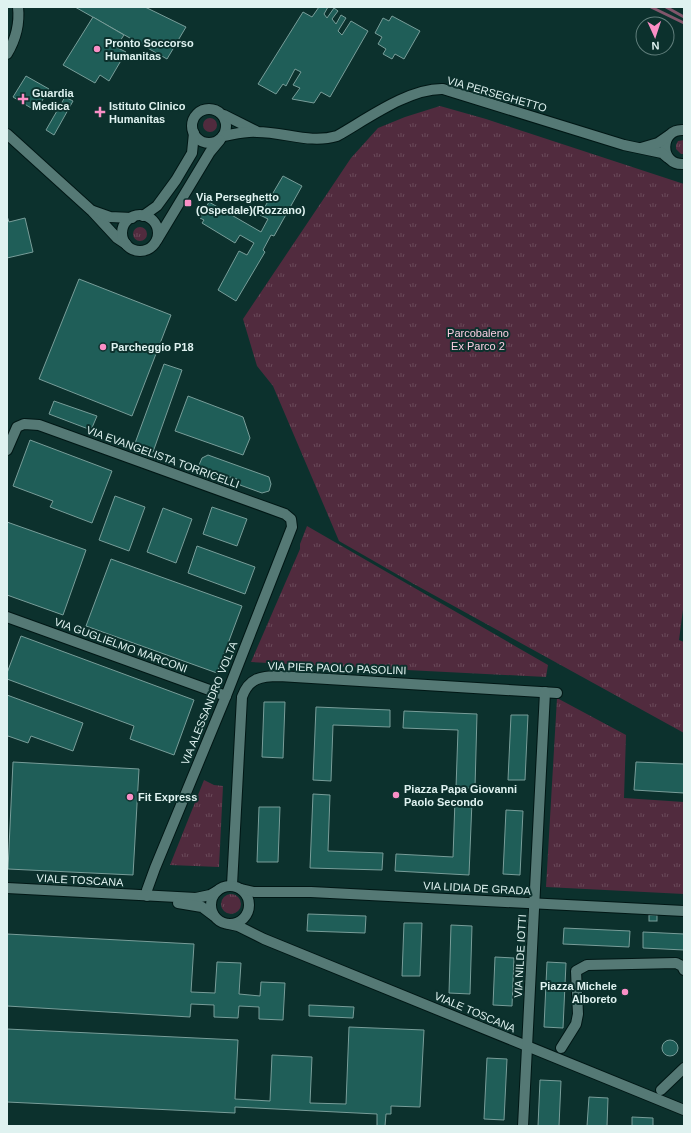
<svg xmlns="http://www.w3.org/2000/svg" width="691" height="1133" font-family="Helvetica,sans-serif">
	<defs>
		<pattern id="grass-tufts" width="24" height="20" patternUnits="userSpaceOnUse"><rect width="24" height="20" fill="#512b3e"/><path d="M3 7l-1-3M5 7V3M7 7l1-3M15 17l-1-3M17 17v-4M19 17l1-3" fill="none" stroke="#6a4a5a"/></pattern>
	</defs>
	<rect width="100%" height="100%" fill="#0c312d"/>
	<!-- grass -->
	<g fill="url(#grass-tufts)">
		<polygon points="440,106 486,119 684,184 684,602 679,640 684,642 684,733 412,583 339,541 273,386 257,366 243,319 351,158 378,128 405,117"/>
		<circle cx="210" cy="125" r="7"/>
		<polygon points="684,140 684,154 681,154 676,149 676,145 678,141"/>
		<circle cx="140" cy="234" r="7"/>
		<polygon points="307,526 548,665 546,677 251,662 300,549 300,544"/>
		<polygon points="557,698 626,735 624,798 684,802 684,894 546,887"/>
		<polygon points="204,780 214,785 223,786 219,867 170,865"/>
		<circle cx="231" cy="904" r="10"/>
	</g>
	<g fill="none" stroke-linecap="round" stroke-linejoin="round">
		<!-- stream -->
		<g stroke="#81566b" stroke-width="3">
			<polyline points="651,7 684,23"/>
			<polyline points="666,7 684,17"/>
		</g>
	</g>
	<!-- building -->
	<g fill="#1f5e58" stroke="#789d99">
		<polygon points="75,7 145,7 186,27 167,59"/>
		<polygon points="319,7 328,7 324,14 327,18 334,8 338,11 332,19 336,24 341,15 346,18 338,31 342,35 351,21 368,31 330,97 321,92 314,103 292,99 300,88 293,85 301,72 295,69 286,86 283,84 276,94 258,84 303,12 312,17"/>
		<polygon points="392,16 420,31 404,59 395,54 392,59 383,54 386,49 378,44 382,37 375,33 383,18 389,21"/>
		<polygon points="93,17 124,35 116,47 126,52 109,81 100,75 95,83 63,65"/>
		<polygon points="26,76 49,89 36,111 13,97"/>
		<polygon points="65,97 73,101 54,135 46,130"/>
		<polygon points="283,176 302,186 274,236 271,235 263,250 265,252 236,301 218,290 239,251 247,255 254,243 240,235 235,243 202,223 204,220 200,218 209,202 261,232 268,219 260,215"/>
		<polygon points="7,216 9,222 25,218 33,252 7,258"/>
		<polygon points="79,279 171,315 132,416 39,379"/>
		<polygon points="164,364 182,370 153,452 134,446"/>
		<polygon points="188,396 243,417 250,438 243,455 175,431"/>
		<polygon points="54,401 97,416 91,430 49,414"/>
		<polygon points="30,440 112,471 92,523 50,507 53,501 13,486"/>
		<polygon points="208,455 269,477 271,484 269,491 262,493 240,485 237,479 230,477 225,479 202,471 199,465 202,458"/>
		<polygon points="115,496 145,507 129,551 99,540"/>
		<polygon points="212,507 247,519 237,546 203,534"/>
		<polygon points="163,508 192,519 176,563 147,552"/>
		<polygon points="7,522 86,550 63,615 7,595"/>
		<polygon points="197,546 255,567 245,594 188,573"/>
		<polygon points="111,559 242,606 217,673 86,626"/>
		<polygon points="21,636 194,700 174,755 130,739 134,726 7,679 7,673"/>
		<polygon points="7,695 83,723 73,751 31,736 28,743 8,736 7,739"/>
		<polygon points="264,702 285,702 283,758 262,757"/>
		<polygon points="316,707 390,710 390,727 333,725 331,781 313,780"/>
		<polygon points="404,711 477,714 475,788 456,788 458,730 403,728"/>
		<polygon points="511,715 528,715 525,780 508,780"/>
		<polygon points="13,762 139,769 133,875 8,869"/>
		<polygon points="636,762 684,764 684,793 634,790"/>
		<polygon points="313,794 330,795 328,851 383,853 382,870 310,868"/>
		<polygon points="455,800 472,801 469,875 395,871 396,854 453,857"/>
		<polygon points="259,807 280,807 278,862 257,862"/>
		<polygon points="506,810 523,811 520,875 503,874"/>
		<polygon points="308,914 366,916 365,933 307,931"/>
		<rect x="649" y="915" width="8" height="6"/>
		<polygon points="404,923 422,923 420,976 402,976"/>
		<polygon points="451,925 472,926 470,994 449,993"/>
		<polygon points="564,928 630,931 629,947 563,944"/>
		<polygon points="643,932 684,934 684,950 643,948"/>
		<polygon points="7,934 194,944 191,992 215,993 217,962 241,963 239,994 260,996 261,982 285,983 283,1020 259,1019 259,1007 239,1006 238,1018 214,1017 214,1005 191,1004 190,1017 7,1006"/>
		<polygon points="495,957 514,958 512,1006 493,1005"/>
		<polygon points="547,962 566,963 563,1028 544,1027"/>
		<polygon points="309,1005 354,1007 353,1018 309,1016"/>
		<polygon points="349,1027 424,1030 420,1107 391,1106 391,1114 386,1114 385,1126 377,1126 377,1114 235,1107 235,1113 7,1102 7,1029 238,1040 235,1099 270,1101 272,1055 312,1057 310,1103 346,1104"/>
		<circle cx="670" cy="1048" r="8"/>
		<polygon points="487,1058 507,1059 504,1120 484,1119"/>
		<polygon points="540,1080 561,1081 559,1126 538,1126"/>
		<polygon points="589,1097 608,1098 607,1126 587,1126"/>
		<polygon points="632,1117 653,1118 653,1126 632,1126"/>
	</g>
	<g fill="none" stroke-linecap="round" stroke-linejoin="round">
		<defs>
			<g id="minor">
				<path d="M7,54C16,39 20,25 18,7"/>
				<circle cx="209" cy="126" r="17"/>
				<polyline points="224,115 256,131"/>
				<path d="M684,130C659,128 659,166 684,164"/>
				<polyline points="7,134 92,211 117,238 126,244"/>
				<path d="M223,136C235,134 246,131 257,132C285,132 310,144 337,136C367,119 409,88 443,89L624,145L662,153L668,158"/>
				<polyline points="641,148 658,143 668,136"/>
				<polyline points="93,211 110,217 132,218"/>
				<circle cx="140" cy="233" r="18"/>
				<polyline points="143,216 157,206 176,180 192,153 194,133"/>
				<polyline points="157,240 210,152 220,140"/>
				<polyline points="7,450 17,427 24,424 39,425 285,514 291,519 292,527 226,696 155,868 147,890 147,896"/>
				<polyline points="7,617 226,696"/>
				<path d="M232,885L242,697C249,678 261,676 279,676L557,693"/>
				<circle cx="230" cy="905" r="19"/>
				<polyline points="7,888 196,898 210,895 217,891"/>
				<polyline points="241,889 254,892 311,892 684,911"/>
				<polyline points="178,903 202,907 214,916"/>
				<polyline points="229,924 238,926 264,939 684,1110"/>
				<polyline points="561,1048 576,1024 578,1014 576,971 587,965 676,963 682,966 684,970"/>
				<polyline points="661,1090 684,1068"/>
				<polyline points="523,1126 545,692"/>
			</g>
		</defs>
		<!-- minor casing -->
		<use href="#minor" stroke="#001715" stroke-width="12"/>
		<!-- minor -->
		<use href="#minor" stroke="#557975" stroke-width="10"/>
	</g>
	<!-- markers -->
	<g fill="#fa8fc6" stroke="#0c312d" stroke-width="1.5">
		<circle cx="97" cy="49" r="4"/>
		<path d="M21 93h4v4h4v4h-4v4h-4v-4h-4v-4h4z"/>
		<path d="M98 106h4v4h4v4h-4v4h-4v-4h-4v-4h4z"/>
		<rect x="184" y="199" width="8" height="8" rx="2"/>
		<circle cx="103" cy="347" r="4"/>
		<circle cx="396" cy="795" r="4"/>
		<circle cx="130" cy="797" r="4"/>
		<circle cx="625" cy="992" r="4"/>
	</g>
	<g text-anchor="middle" dominant-baseline="central" stroke-width="4" stroke-linejoin="round" paint-order="stroke">
		<!-- poi labels -->
		<g font-size="11" font-weight="bold" fill="#dff2f0" stroke="#0c312d" text-anchor="start">
			<text x="105" y="43">Pronto Soccorso<tspan x="105" dy="13">Humanitas</tspan></text>
			<text x="32" y="93">Guardia<tspan x="32" dy="13">Medica</tspan></text>
			<text x="109" y="106">Istituto Clinico<tspan x="109" dy="13">Humanitas</tspan></text>
			<text x="196" y="197">Via Perseghetto<tspan x="196" dy="13">(Ospedale)(Rozzano)</tspan></text>
			<text x="111" y="347">Parcheggio P18</text>
			<text x="404" y="789">Piazza Papa Giovanni<tspan x="404" dy="13">Paolo Secondo</tspan></text>
			<text x="138" y="797">Fit Express</text>
			<text x="617" y="986" text-anchor="end">Piazza Michele<tspan x="617" dy="13">Alboreto</tspan></text>
		</g>
		<!-- street labels -->
		<g font-size="11" fill="#dff2f0" stroke="#0c312d">
			<text transform="translate(497 94) rotate(16)">VIA PERSEGHETTO</text>
			<text transform="translate(163 457) rotate(20)">VIA EVANGELISTA TORRICELLI</text>
			<text transform="translate(121 645) rotate(20)">VIA GUGLIELMO MARCONI</text>
			<text transform="translate(337 668) rotate(2)">VIA PIER PAOLO PASOLINI</text>
			<text transform="translate(209 703) rotate(-68)">VIA ALESSANDRO VOLTA</text>
			<text transform="translate(80 880) rotate(3)">VIALE TOSCANA</text>
			<text transform="translate(477 888) rotate(3)">VIA LIDIA DE GRADA</text>
			<text transform="translate(520 956) rotate(-87)">VIA NILDE IOTTI</text>
			<text transform="translate(475 1012) rotate(23)">VIALE TOSCANA</text>
		</g>
		<!-- park labels -->
		<g font-size="11" fill="#facee2" stroke="#0c312d">
			<text x="478" y="333">Parcobaleno<tspan x="478" dy="13">Ex Parco 2</tspan></text>
		</g>
	</g>
	<!-- border -->
	<rect width="691" height="1133" fill="none" stroke="#dff2f0" stroke-width="16"/>
	<!-- north arrow -->
	<g transform="translate(655 36) rotate(177)"><circle r="19" fill="#0c312d" stroke="#607e7b"/>
	<path d="M0-3L7 15L0 10L-7 15Z" fill="#fa8fc6"/>
	<text y="-6" font-size="11" font-weight="bold" text-anchor="middle" fill="#dff2f0">N</text>
	</g>
</svg>
